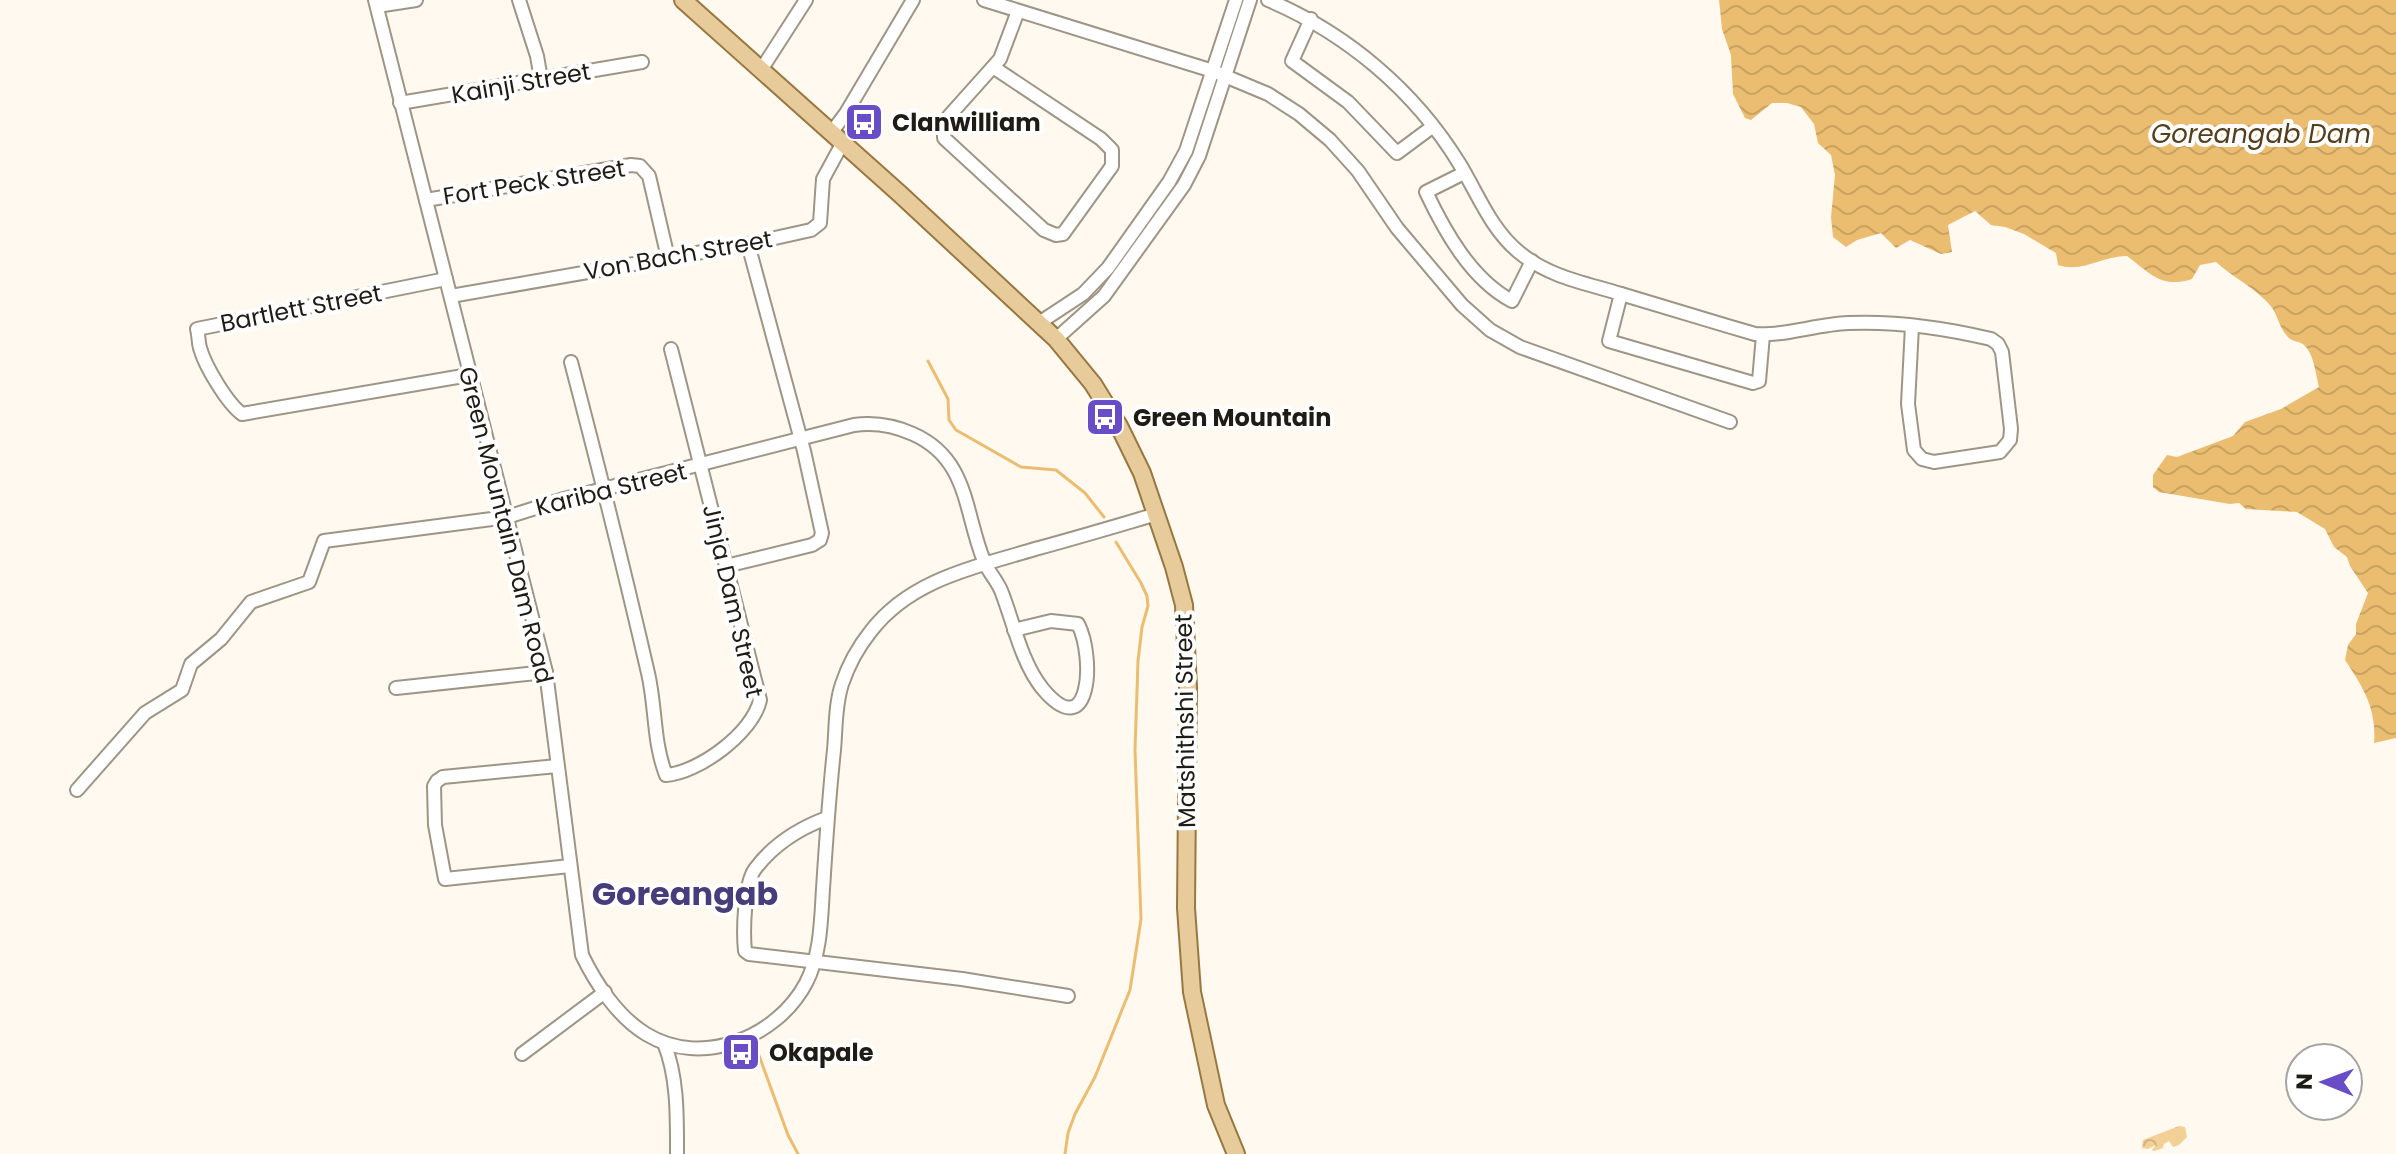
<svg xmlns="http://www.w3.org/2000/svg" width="2396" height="1154" font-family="Poppins,sans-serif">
	<defs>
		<pattern id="forest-crowns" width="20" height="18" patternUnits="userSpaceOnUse" patternTransform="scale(2)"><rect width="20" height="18" fill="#f3d096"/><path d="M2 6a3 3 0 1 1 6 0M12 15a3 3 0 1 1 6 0" fill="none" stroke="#d0b281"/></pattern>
		<pattern id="water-waves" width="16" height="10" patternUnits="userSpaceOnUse" patternTransform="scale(2)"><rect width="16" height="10" fill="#ebbd70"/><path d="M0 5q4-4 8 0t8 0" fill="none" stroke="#c9a260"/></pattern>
	</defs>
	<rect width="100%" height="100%" fill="#fff9ef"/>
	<!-- forest -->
	<polygon fill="url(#forest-crowns)" points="2179,1126 2185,1127 2187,1137 2179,1145 2173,1147 2169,1141 2164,1144 2163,1148 2154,1151 2152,1150 2156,1145 2148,1149 2142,1148 2143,1140"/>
	<!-- water -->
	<path fill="url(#water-waves)" d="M1719,0H2396V738L2374,743C2377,709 2363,687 2345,660L2348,645L2356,634V624L2368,593L2350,566L2347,557L2334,547L2325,529L2297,512L2246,509L2239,503L2230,504L2159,492L2153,487V475L2167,455L2177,457L2233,436L2245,422L2281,409L2319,387C2316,375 2314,355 2305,346C2301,341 2293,342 2289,338C2279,329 2278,314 2270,305C2254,287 2234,278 2216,262L2200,265L2192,279C2161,289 2150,273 2127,256C2102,256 2083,273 2058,265L2056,253L2024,234L2005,227L1991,225L1975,211L1948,225L1952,252L1941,254L1910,240L1896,248L1881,233L1857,240L1846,247L1833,237L1831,217L1835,175L1831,155L1818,143L1814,124L1801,107L1787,103H1772L1751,120L1745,118L1733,94L1731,55L1722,29Z"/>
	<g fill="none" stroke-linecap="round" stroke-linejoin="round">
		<!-- stream -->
		<g stroke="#ebbd70" stroke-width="3">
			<polyline points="928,361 948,399 949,420 956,430 1021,467 1056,470 1085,493 1104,517"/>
			<polyline points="757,1050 788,1135 798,1154"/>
			<polyline points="1065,1154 1068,1133 1075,1114 1095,1077 1130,990 1141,919 1135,750 1138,661 1142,627 1148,606 1147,596 1141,583 1116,542"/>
		</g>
		<defs>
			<g id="minor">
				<path d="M375,0L546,672L582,955C596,984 618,1017 646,1034C701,1068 777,1038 806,983C821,954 821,920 823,889C826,842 829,796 834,750C836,728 835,705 842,684C848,666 859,646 871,631C911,579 976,567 1035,549C1076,538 1116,526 1157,514"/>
				<polyline points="519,0 537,56 541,79"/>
				<polyline points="984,0 1213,71 1268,94 1299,114 1330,140 1358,171 1397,228 1462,305 1490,330 1520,347 1730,422"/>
				<path d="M1268,0C1346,33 1414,90 1459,163C1478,194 1491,230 1520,253C1549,277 1586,283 1621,294C1665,307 1710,321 1755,334C1779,337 1819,324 1848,323C1895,321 1945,328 1991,339L1998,344L2002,352L2011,429L2010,440L2000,452L1934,462L1922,459L1914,450L1908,404L1912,326"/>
				<polyline points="377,6 416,0"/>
				<polyline points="1311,19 1292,61 1348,102 1397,153 1432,127"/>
				<polyline points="993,67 1101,139 1112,150 1112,166 1063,234 1056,235 1044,230 944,138 944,122 949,116 1000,59 1018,11"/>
				<polyline points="761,70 806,0"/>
				<polyline points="400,103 642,62"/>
				<polyline points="831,133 846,113 913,0"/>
				<path d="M1464,173L1426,192C1445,232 1471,279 1512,301L1532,261"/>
				<polyline points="426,200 631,165 640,166 649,176 668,258"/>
				<path d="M446,279L197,329C199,336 198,341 200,348C205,366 227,403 242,414L469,375"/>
				<polyline points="1621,294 1609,341 1753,383 1759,381 1763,335"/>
				<polyline points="451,296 748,244 811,230 820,223 823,179 842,144"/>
				<polyline points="1039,323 1083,294 1108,268 1169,182 1186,151 1236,0"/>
				<polyline points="1056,339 1104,296 1184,185 1199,156 1250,0"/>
				<path d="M571,362C598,465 624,569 648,673C656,707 653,742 666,775C698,773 753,733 760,700L671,349"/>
				<polyline points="726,566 812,545 820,540 822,533 804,451 748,244"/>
				<polyline points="396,688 546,672"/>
				<polyline points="557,766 443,777 437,781 434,786 435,825 445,879 570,866"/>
				<path d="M77,790L145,713L182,690L191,664L221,639L251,602L309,582L324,541L507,517L564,499L854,425C875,422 893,425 913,434C969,459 964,512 984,561C988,572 998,581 1002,593C1014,624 1021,661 1042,688C1091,747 1095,657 1078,624L1051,621L1014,630"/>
				<path d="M827,818C800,828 773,845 755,869C744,884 743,932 745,951L749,954L962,979L1068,996"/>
				<path d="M664,1043C678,1077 677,1118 677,1154"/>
				<polyline points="522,1054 605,992"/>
			</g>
			<polyline id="major" points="683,0 900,194 1056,339 1093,384 1119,426 1142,473 1174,567 1184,605 1188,687 1186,908 1192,992 1216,1105 1236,1154"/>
		</defs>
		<!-- minor casing -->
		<use href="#minor" stroke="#9e9586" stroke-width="16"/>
		<!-- major casing -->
		<use href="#major" stroke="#987840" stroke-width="20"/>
		<!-- minor -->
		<use href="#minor" stroke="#fff" stroke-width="12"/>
		<!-- major -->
		<use href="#major" stroke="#e8cb9a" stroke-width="16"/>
	</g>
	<!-- icons -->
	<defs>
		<symbol id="bus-square" viewBox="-11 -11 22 22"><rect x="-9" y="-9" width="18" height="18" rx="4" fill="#694dc6" stroke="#fff"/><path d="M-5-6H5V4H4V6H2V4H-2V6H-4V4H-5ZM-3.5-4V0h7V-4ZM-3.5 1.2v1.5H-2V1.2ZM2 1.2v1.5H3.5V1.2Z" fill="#fff"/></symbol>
	</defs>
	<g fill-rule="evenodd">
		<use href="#bus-square" x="842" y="100" width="44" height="44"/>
		<use href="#bus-square" x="1083" y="395" width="44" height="44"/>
		<use href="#bus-square" x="719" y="1030" width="44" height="44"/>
	</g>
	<g text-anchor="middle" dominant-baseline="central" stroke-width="8" stroke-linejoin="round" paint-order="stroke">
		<!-- street labels -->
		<g font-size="24" fill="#1f1c16" stroke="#fff">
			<text transform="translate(521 83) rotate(-10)">Kainji Street</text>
			<text transform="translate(534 182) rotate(-9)">Fort Peck Street</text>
			<text transform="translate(678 255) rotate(-10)">Von Bach Street</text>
			<text transform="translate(301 308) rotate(-11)">Bartlett Street</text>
			<text transform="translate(611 489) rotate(-14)">Kariba Street</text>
			<text transform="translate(506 525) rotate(76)">Green Mountain Dam Road</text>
			<text transform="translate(733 601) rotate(77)">Jinja Dam Street</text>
			<text transform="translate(1185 721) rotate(-91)">Matshithshi Street</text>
		</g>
		<!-- poi labels -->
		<g font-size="24" font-weight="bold" fill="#1f1c16" stroke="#fff" text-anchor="start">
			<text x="892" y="122">Clanwilliam</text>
			<text x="1133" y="417">Green Mountain</text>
			<text x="769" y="1052">Okapale</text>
		</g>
		<!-- water labels -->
		<g font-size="26" font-style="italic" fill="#533f1e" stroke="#fff">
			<text x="2261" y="134">Goreangab Dam</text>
		</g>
		<!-- district labels -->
		<g font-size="32" font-weight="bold" fill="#483d7b" stroke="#fff">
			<text x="685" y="893">Goreangab</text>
		</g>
	</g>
	<!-- north arrow -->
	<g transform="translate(2324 1082) rotate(271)"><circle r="38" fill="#ffffff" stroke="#a5a4a2" stroke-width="2"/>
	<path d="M0-6L14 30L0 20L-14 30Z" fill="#694dc6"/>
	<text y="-12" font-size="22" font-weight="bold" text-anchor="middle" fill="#1f1c16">N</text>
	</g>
</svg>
